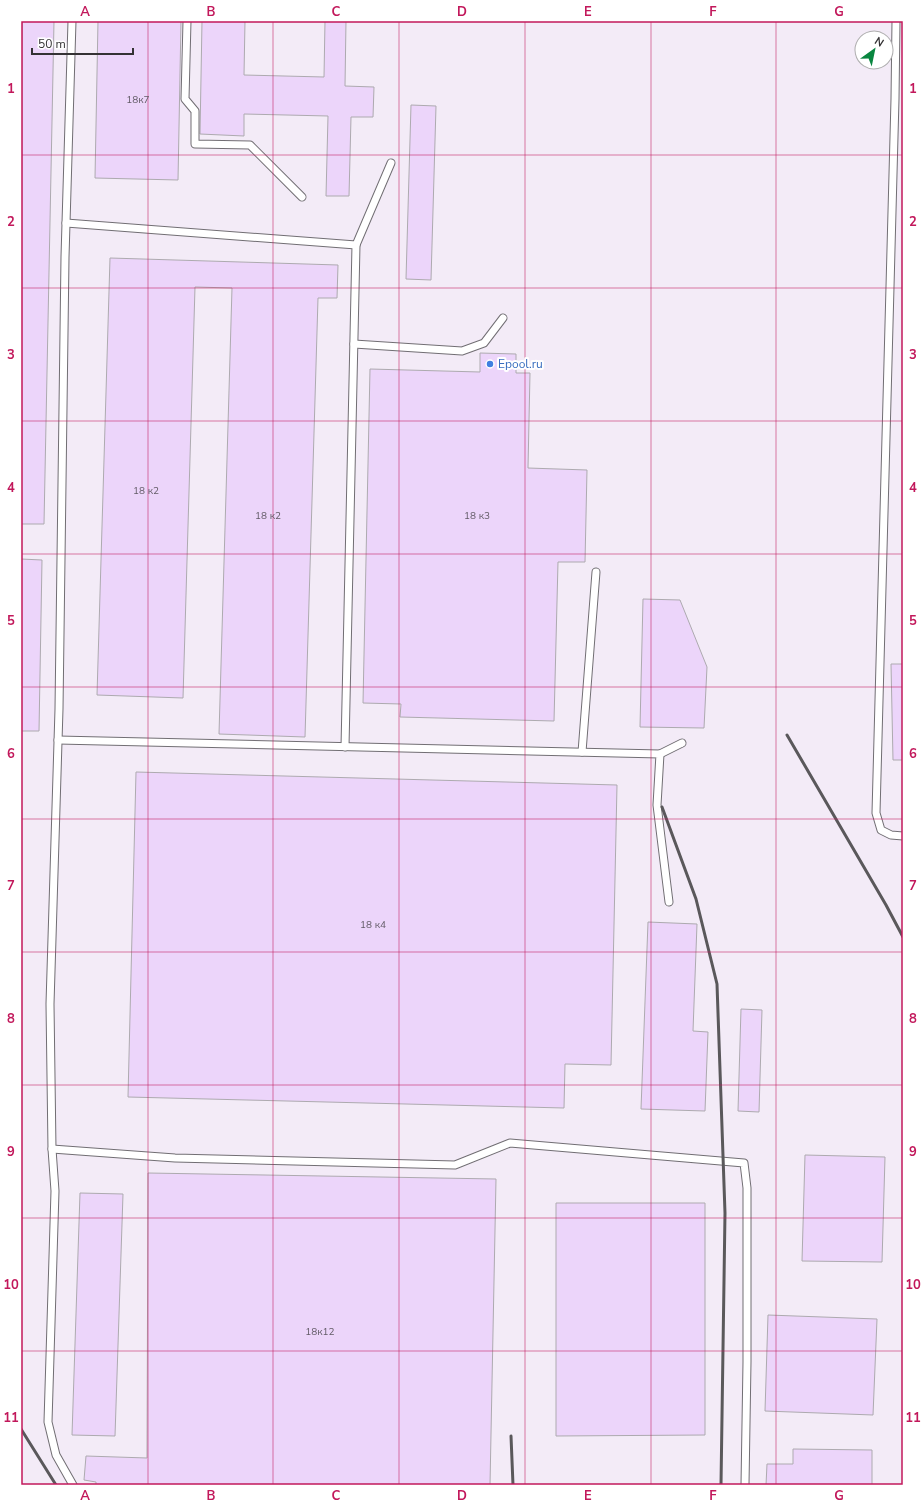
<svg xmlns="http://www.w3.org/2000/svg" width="924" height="1506" font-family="'Nunito Sans',sans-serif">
	<rect width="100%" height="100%" fill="#fcf9fe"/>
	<!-- built -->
	<path fill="#f3ebf7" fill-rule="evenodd" d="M21,21H903V1485H21ZM862,38H886V62H862Z"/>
	<!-- building -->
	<g fill="#ecd5fa" stroke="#adaaaf">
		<polygon points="22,21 54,21 44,524 21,524"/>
		<polygon points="98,21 181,21 178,180 95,178"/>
		<polygon points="202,21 245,21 244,75 324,77 325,21 346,21 345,86 374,87 373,117 351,117 349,196 326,196 328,116 244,114 244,136 200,134"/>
		<polygon points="411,105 436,106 431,280 406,279"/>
		<polygon points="110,258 338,265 337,298 318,298 305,737 219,734 232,288 195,287 183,698 97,695"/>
		<polygon points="480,353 516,354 516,373 530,373 528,468 587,470 585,562 558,562 554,721 400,717 401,704 363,703 370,369 480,372"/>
		<polygon points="21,559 42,560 39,731 21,731"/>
		<polygon points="643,599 680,600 707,667 704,728 640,727"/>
		<polygon points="891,664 903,664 903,760 893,760"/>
		<polygon points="136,772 617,785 611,1065 565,1064 564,1108 128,1097"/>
		<polygon points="648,922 697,924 693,1031 708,1032 705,1111 641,1109"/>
		<polygon points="741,1009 762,1010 759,1112 738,1111"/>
		<polygon points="805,1155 885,1157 882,1262 802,1261"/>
		<polygon points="148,1173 496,1179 490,1485 96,1485 96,1482 84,1480 86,1456 147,1458"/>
		<polygon points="80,1193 123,1194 115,1436 72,1435"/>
		<polygon points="556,1203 705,1203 705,1435 556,1436"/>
		<polygon points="768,1315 877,1319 873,1415 765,1411"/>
		<polygon points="793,1449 872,1450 872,1485 766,1485 767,1464 793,1464"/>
	</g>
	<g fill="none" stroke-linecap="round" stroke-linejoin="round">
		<defs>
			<g id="lane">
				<polyline points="72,21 65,257 59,709 50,1004 52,1149 55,1191 48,1422 56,1455 73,1485"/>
				<polyline points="187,21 185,99 195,111 195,144 250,145 302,197"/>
				<polyline points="896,21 895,99 876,813 881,830 891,835 903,836"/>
				<polyline points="66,223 356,245 345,747"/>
				<polyline points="356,245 391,163"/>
				<polyline points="354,344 462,351 484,343 503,318"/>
				<polyline points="58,740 660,754 657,805 669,902"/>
				<polyline points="582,752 596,572"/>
				<polyline points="660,754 682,743"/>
				<polyline points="52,1149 175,1158 455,1165 510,1143 744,1163 747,1188 747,1362 745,1485"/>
			</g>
		</defs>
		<!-- lane casing -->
		<use href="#lane" stroke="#716e73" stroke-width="9"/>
		<!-- lane -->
		<use href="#lane" stroke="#fff" stroke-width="7"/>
		<!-- rail -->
		<g stroke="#5a585b" stroke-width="3">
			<polyline points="787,735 886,905 903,937"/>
			<polyline points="662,807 696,899 717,984 725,1213 721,1485"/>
			<polyline points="21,1429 56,1485"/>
			<polyline points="511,1436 513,1485"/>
		</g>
	</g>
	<!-- grid -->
	<path fill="none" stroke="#c2185b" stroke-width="1" stroke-opacity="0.55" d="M148,21V1485M273,21V1485M399,21V1485M525,21V1485M651,21V1485M776,21V1485M21,155H903M21,288H903M21,421H903M21,554H903M21,687H903M21,819H903M21,952H903M21,1085H903M21,1218H903M21,1351H903"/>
	<!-- markers -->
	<circle fill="#3f7fe0" stroke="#fff" stroke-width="1.5" cx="490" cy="364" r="4"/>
	<g text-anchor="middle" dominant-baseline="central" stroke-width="4" stroke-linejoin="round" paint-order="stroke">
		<!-- number labels -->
		<g font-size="10" fill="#625b66">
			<text x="138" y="100">18к7</text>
			<text x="146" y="491">18 к2</text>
			<text x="268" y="516">18 к2</text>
			<text x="477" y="516">18 к3</text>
			<text x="373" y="925">18 к4</text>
			<text x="320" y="1332">18к12</text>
		</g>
		<!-- shop labels -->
		<g font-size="12" fill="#366cbe" stroke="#fff" text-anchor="start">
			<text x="498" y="364">Epool.ru</text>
		</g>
	</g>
	<!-- border -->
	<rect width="924" height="1506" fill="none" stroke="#ffffff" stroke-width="44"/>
	<!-- north arrow -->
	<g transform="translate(874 50) rotate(33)"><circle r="19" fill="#ffffff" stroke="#aeadae"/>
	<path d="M0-3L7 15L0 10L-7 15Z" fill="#098640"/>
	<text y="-6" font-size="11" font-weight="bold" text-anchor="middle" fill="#343234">N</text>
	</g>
	<!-- scale -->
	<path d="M32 48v6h101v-6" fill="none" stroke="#343234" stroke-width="2"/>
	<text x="38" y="48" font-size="12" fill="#343234" stroke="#ffffff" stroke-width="3" paint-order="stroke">50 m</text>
	<rect x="22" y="22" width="880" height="1462" fill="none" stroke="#c2185b" stroke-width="1.5"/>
	<g font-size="13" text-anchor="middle" font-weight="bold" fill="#c2185b">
		<text x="85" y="16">A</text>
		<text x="211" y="16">B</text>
		<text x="336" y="16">C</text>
		<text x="462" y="16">D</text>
		<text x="588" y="16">E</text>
		<text x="713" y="16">F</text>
		<text x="839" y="16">G</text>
		<text x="11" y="93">1</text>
		<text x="913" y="93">1</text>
		<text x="11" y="226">2</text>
		<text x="913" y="226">2</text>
		<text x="11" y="359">3</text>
		<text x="913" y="359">3</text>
		<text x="11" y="492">4</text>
		<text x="913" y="492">4</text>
		<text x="11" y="625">5</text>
		<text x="913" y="625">5</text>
		<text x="11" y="758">6</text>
		<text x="913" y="758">6</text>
		<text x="11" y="890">7</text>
		<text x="913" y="890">7</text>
		<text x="11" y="1023">8</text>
		<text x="913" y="1023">8</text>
		<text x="11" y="1156">9</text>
		<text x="913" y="1156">9</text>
		<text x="11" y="1289">10</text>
		<text x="913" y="1289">10</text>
		<text x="11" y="1422">11</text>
		<text x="913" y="1422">11</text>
		<text x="85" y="1500">A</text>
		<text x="211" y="1500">B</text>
		<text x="336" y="1500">C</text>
		<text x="462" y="1500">D</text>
		<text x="588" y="1500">E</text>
		<text x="713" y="1500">F</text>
		<text x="839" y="1500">G</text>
	</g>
</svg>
